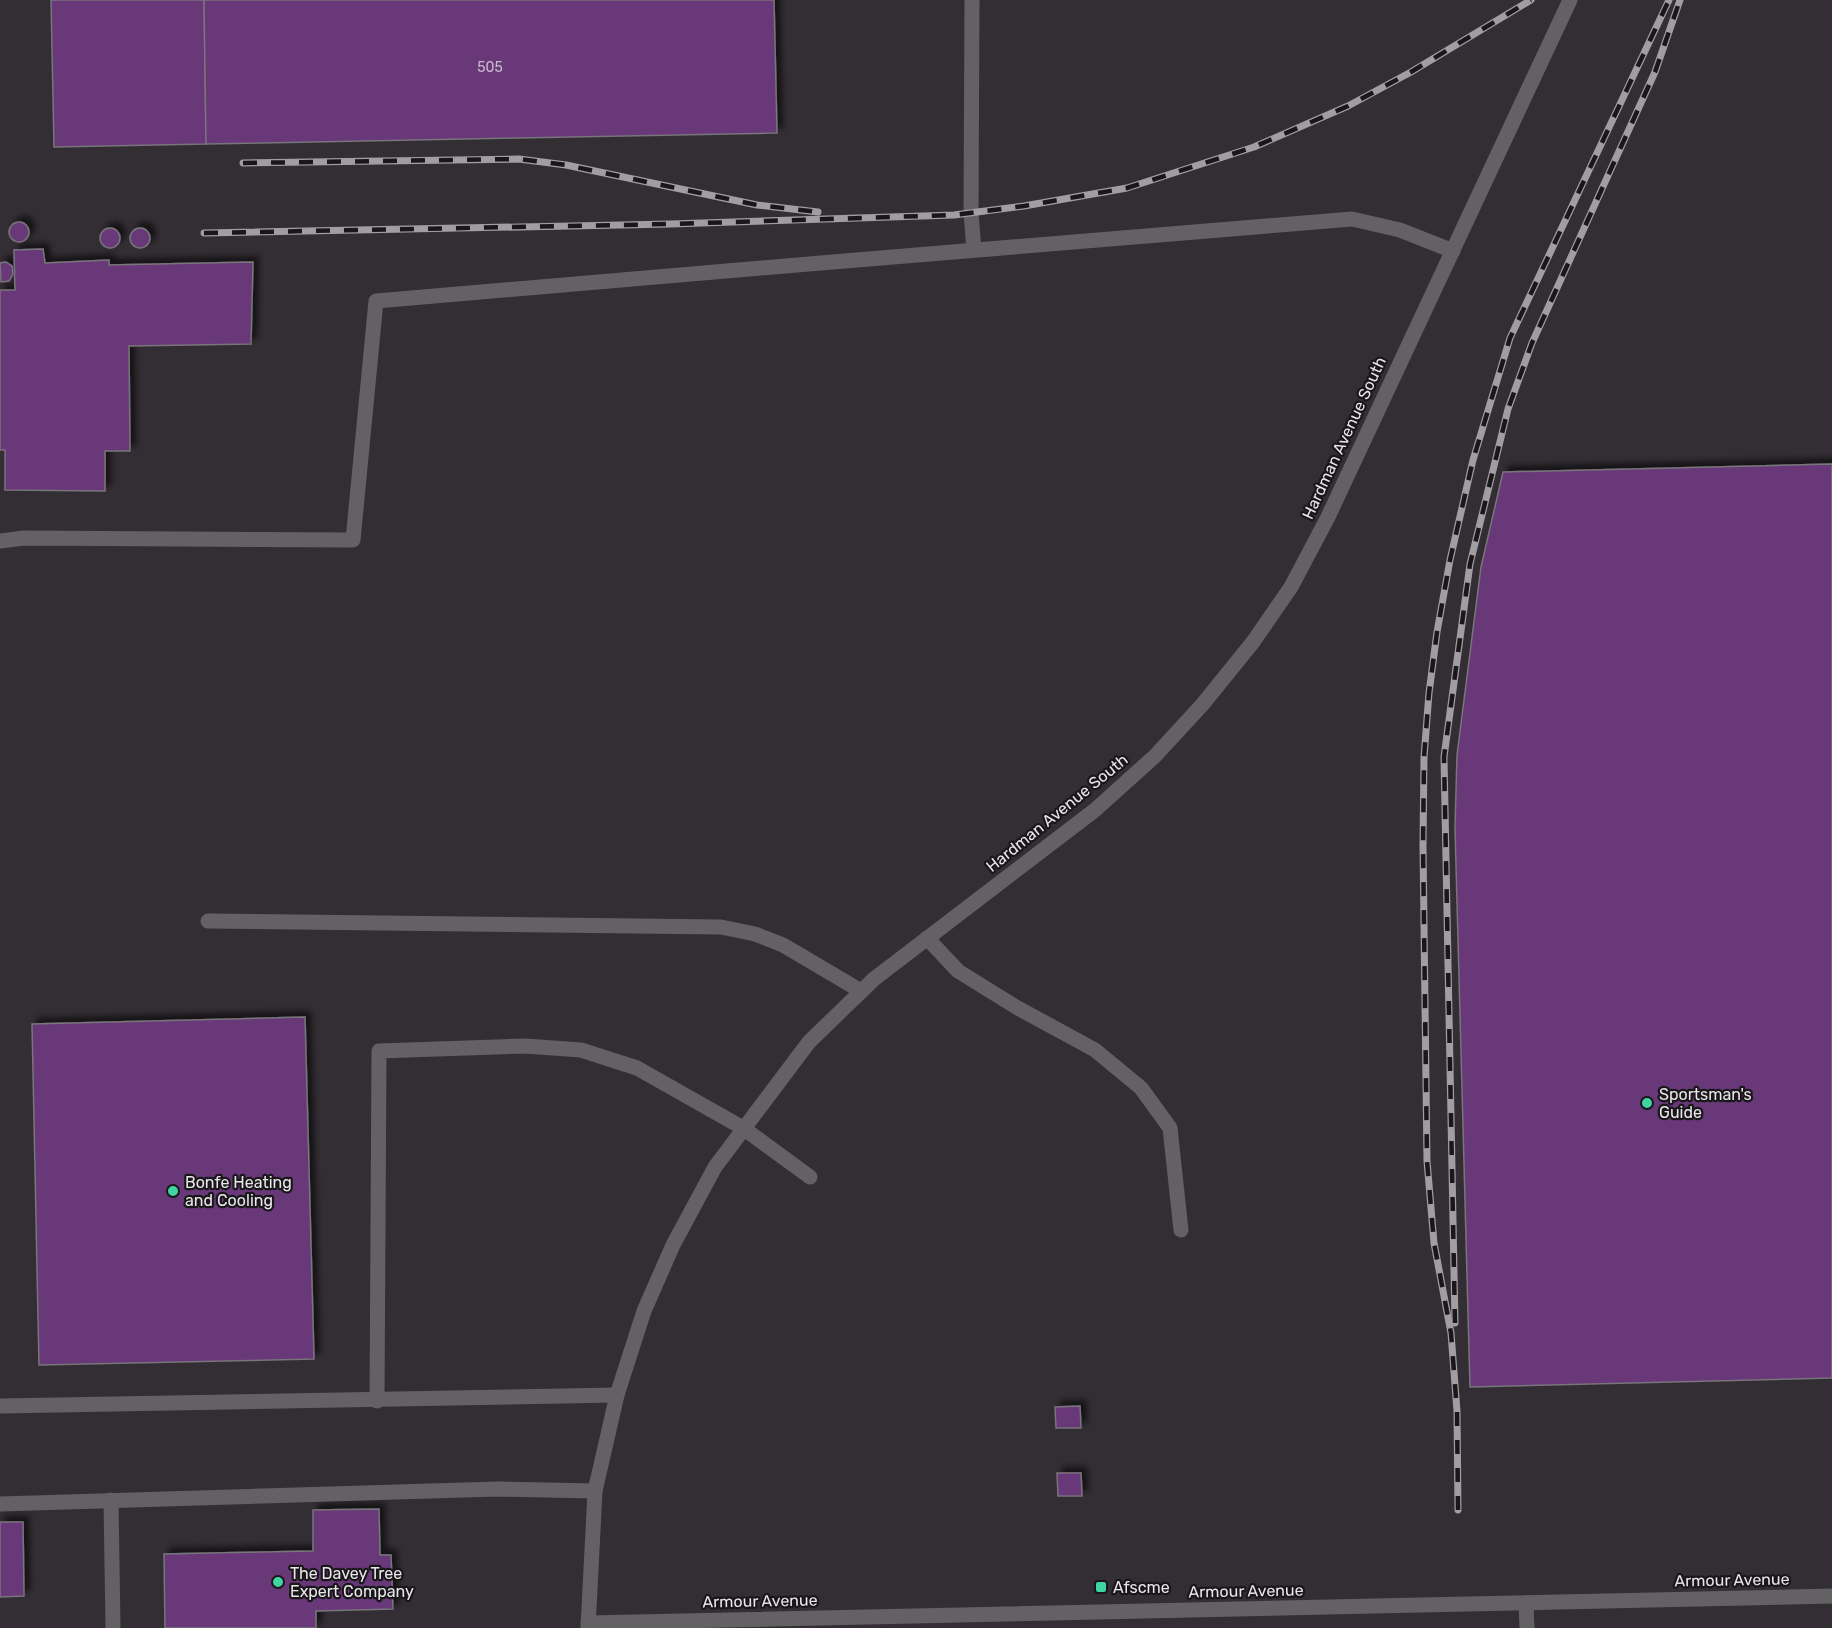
<svg xmlns="http://www.w3.org/2000/svg" width="1832" height="1628" font-family="Rubik,sans-serif">
	<defs>
		<filter id="shadow"><feDropShadow dx="5.5" dy="-5.5" stdDeviation="3" flood-color="#0009"/></filter>
	</defs>
	<rect width="100%" height="100%" fill="#332e34"/>
	<!-- building -->
	<g fill="#673779" stroke="#79747b" stroke-width="1.5" filter="url(#shadow)">
		<polygon points="51,0 204,0 206,144 54,147"/>
		<polygon points="204,0 774,0 777,133 206,144"/>
		<circle cx="19" cy="232" r="10"/>
		<circle cx="140" cy="238" r="10"/>
		<circle cx="110" cy="238" r="10"/>
		<polygon points="43,249 45,263 109,260 109,265 253,262 251,344 129,346 130,451 105,451 105,491 5,490 5,450 0,450 0,290 15,290 14,250"/>
		<polygon points="6,262 12,266 13,274 9,281 1,282 0,263"/>
		<polygon points="1832,464 1832,1378 1470,1387 1455,828 1457,755 1481,567 1503,472"/>
		<polygon points="305,1017 314,1359 39,1365 32,1024"/>
		<polygon points="1080,1406 1081,1428 1056,1428 1055,1407"/>
		<polygon points="1057,1473 1081,1473 1082,1496 1058,1496"/>
		<polygon points="379,1509 380,1555 391,1555 393,1609 316,1611 316,1628 165,1628 164,1554 313,1551 313,1510"/>
		<polygon points="0,1522 23,1522 24,1596 0,1597"/>
	</g>
	<g fill="none" stroke-linecap="round" stroke-linejoin="round">
		<!-- service -->
		<g stroke="#646165" stroke-width="15">
			<polyline points="972,0 971,213 974,250"/>
			<path d="M0,541L24,538L353,540L376,301C701,274 1027,244 1352,219L1400,230L1453,251"/>
			<polyline points="208,921 721,927 755,934 783,945 861,991"/>
			<polyline points="927,938 958,971 1016,1007 1095,1050 1141,1088 1170,1128 1181,1230"/>
			<polyline points="377,1401 379,1051 525,1046 581,1050 637,1068 743,1128 810,1177"/>
			<polyline points="0,1406 617,1395"/>
			<polyline points="111,1500 113,1628"/>
			<polyline points="0,1504 498,1489 595,1491"/>
			<polyline points="1526,1603 1527,1628"/>
		</g>
		<!-- tertiary -->
		<g stroke="#646165" stroke-width="15">
			<polyline points="588,1623 1832,1596"/>
			<polyline points="588,1628 595,1491 617,1395 644,1311 673,1245 715,1167 809,1042 874,979 1095,810 1155,756 1202,705 1253,642 1291,587 1328,517 1570,0"/>
		</g>
		<defs>
			<g id="rail">
				<polyline points="243,163 519,159 566,165 757,205 818,212"/>
				<polyline points="204,233 671,224 954,215 1024,206 1127,188 1254,147 1348,106 1411,72 1531,0"/>
				<polyline points="1455,1323 1444,757 1470,564 1508,409 1532,343 1655,72 1680,0"/>
				<polyline points="1458,1510 1457,1411 1451,1333 1434,1243 1427,1161 1423,846 1424,757 1429,693 1437,632 1450,560 1473,460 1510,338 1669,0"/>
			</g>
		</defs>
		<!-- rail casing -->
		<use href="#rail" stroke="#a19da2" stroke-width="7"/>
		<!-- rail -->
		<use href="#rail" stroke="#19171a" stroke-width="4.5" stroke-dasharray="14" stroke-linecap="butt"/>
	</g>
	<!-- markers -->
	<g fill="#3fd4a2" stroke="#19171a" stroke-width="2">
		<circle cx="1647" cy="1103" r="6"/>
		<circle cx="173" cy="1191" r="6"/>
		<circle cx="278" cy="1582" r="6"/>
		<rect x="1095" y="1581" width="12" height="12" rx="3"/>
	</g>
	<g text-anchor="middle" dominant-baseline="central" stroke-width="4.5" stroke-linejoin="round" paint-order="stroke">
		<!-- number labels -->
		<g font-size="14" fill="#c8bace">
			<text x="490" y="67">505</text>
		</g>
		<!-- street labels -->
		<g font-size="16" fill="#e9e6ea" stroke="#19171a">
			<text transform="translate(1344 438) rotate(-65)">Hardman Avenue South</text>
			<text transform="translate(1057 813) rotate(-39)">Hardman Avenue South</text>
			<text transform="translate(1732 1580) rotate(-1)">Armour Avenue</text>
			<text transform="translate(1246 1591) rotate(-1)">Armour Avenue</text>
			<text transform="translate(760 1601) rotate(-1)">Armour Avenue</text>
		</g>
		<!-- poi labels -->
		<g font-size="16" fill="#e9e6ea" stroke="#19171a" text-anchor="start">
			<text x="1659" y="1094">Sportsman's<tspan x="1659" dy="18">Guide</tspan></text>
			<text x="185" y="1182">Bonfe Heating<tspan x="185" dy="18">and Cooling</tspan></text>
			<text x="290" y="1573">The Davey Tree<tspan x="290" dy="18">Expert Company</tspan></text>
			<text x="1113" y="1587">Afscme</text>
		</g>
	</g>
</svg>
